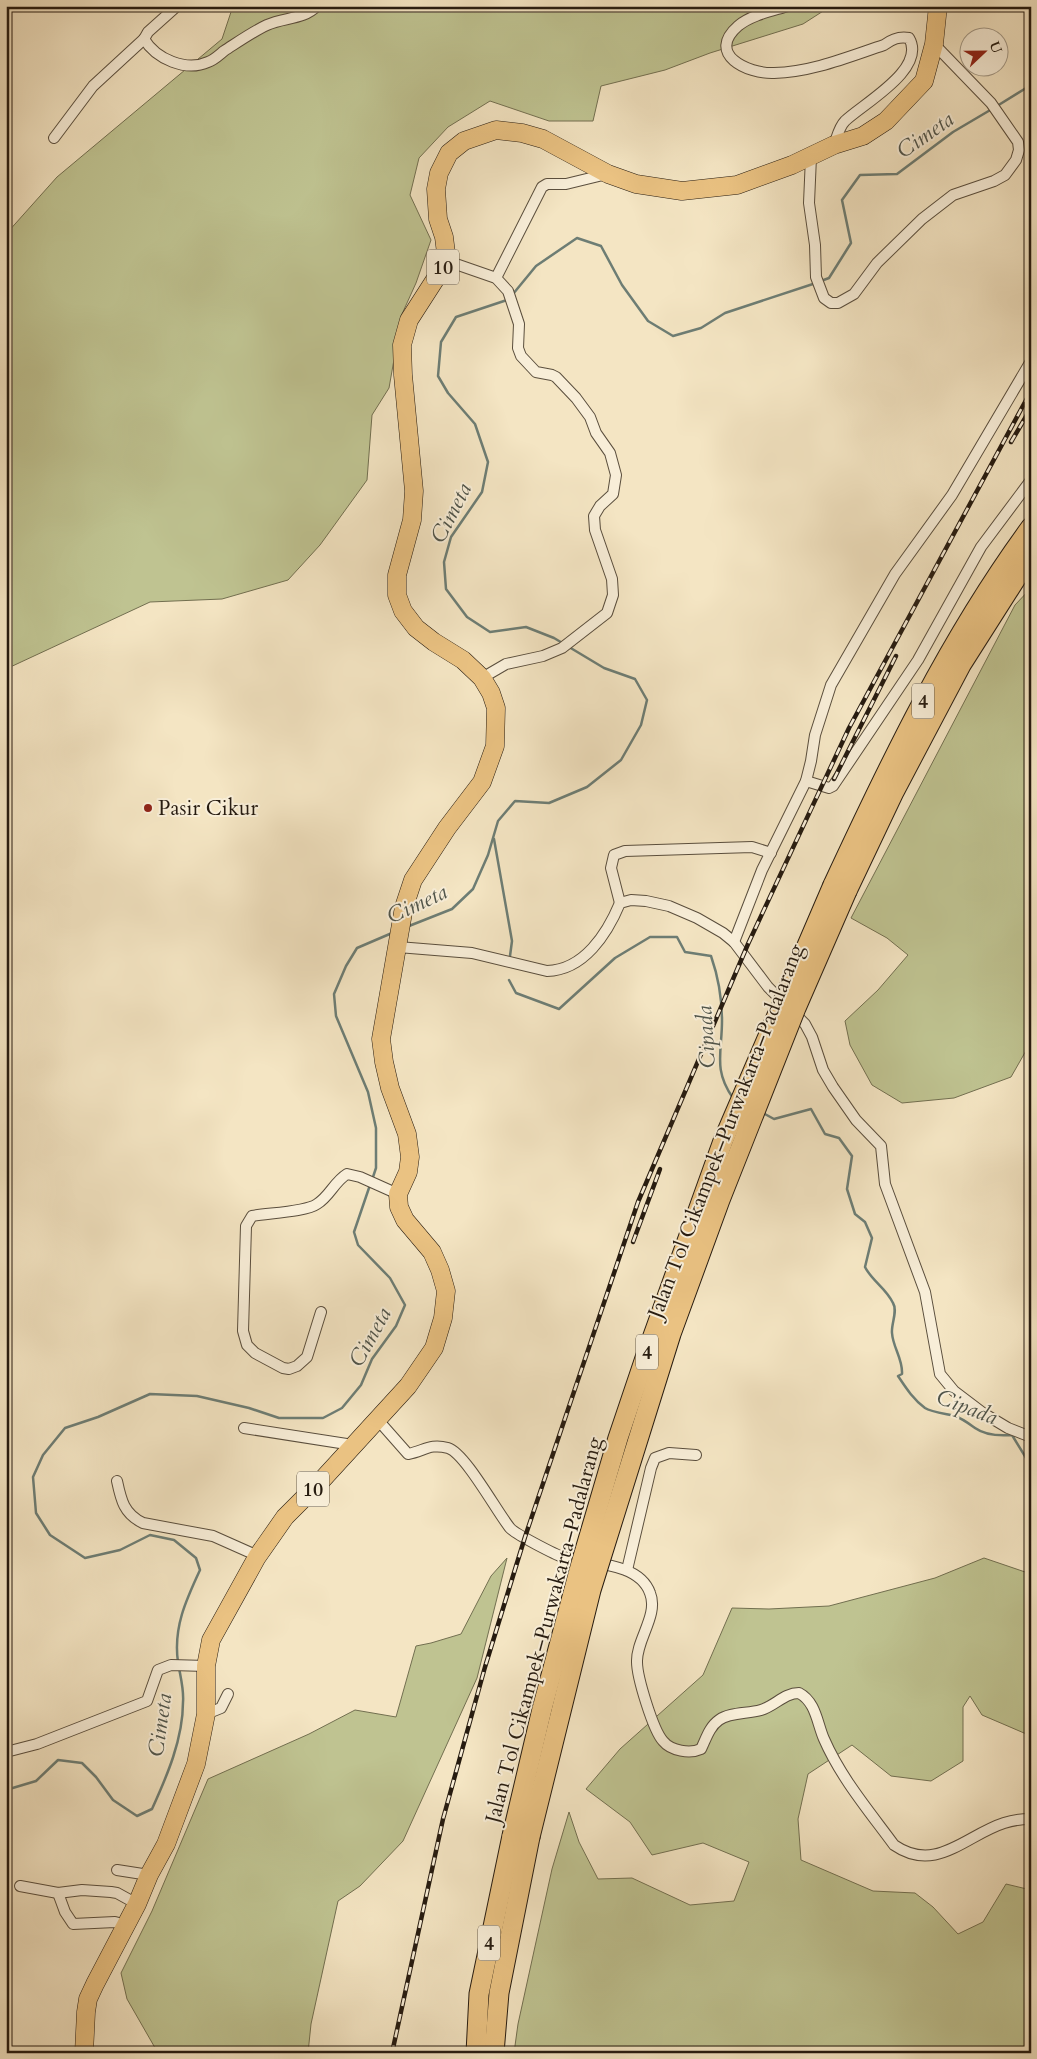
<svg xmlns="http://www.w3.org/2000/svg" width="1037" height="2059" font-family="Cardo,serif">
	<rect width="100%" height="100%" fill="#f4e5c3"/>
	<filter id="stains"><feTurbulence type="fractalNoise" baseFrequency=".004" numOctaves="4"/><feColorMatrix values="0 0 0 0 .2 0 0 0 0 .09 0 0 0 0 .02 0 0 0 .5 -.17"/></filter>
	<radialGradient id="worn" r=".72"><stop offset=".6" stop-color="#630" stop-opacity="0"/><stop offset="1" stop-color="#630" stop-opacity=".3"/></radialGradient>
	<!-- green -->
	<g fill="#bfc391" stroke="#726f50">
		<polygon points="233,6 831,6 803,24 710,53 665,70 601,86 593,121 549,121 490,101 448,127 419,158 410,195 431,240 416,283 402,314 389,388 372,415 367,480 320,545 288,580 222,599 150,602 6,669 7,233 57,177 222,39"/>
		<polygon points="1031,588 1031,1042 1011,1077 954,1098 902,1103 872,1085 850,1045 845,1021 878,990 908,955 887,938 851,918 1015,605"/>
		<polygon points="507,1558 477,1678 403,1841 360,1886 338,1901 311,2024 308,2053 158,2053 127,1999 121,1973 152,1911 208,1779 309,1734 355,1710 396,1717 416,1646 431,1643 461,1634 491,1576"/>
		<polygon points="984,1558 1031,1574 1031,1736 982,1715 970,1696 963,1707 963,1761 931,1781 891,1776 852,1745 808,1774 798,1819 801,1860 873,1891 915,1893 933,1907 958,1934 983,1922 1006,1884 1031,1890 1031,2053 514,2053 518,2024 552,1869 569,1812 579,1842 598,1879 632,1878 690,1905 734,1901 749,1862 703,1843 652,1855 630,1822 586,1789 620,1749 703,1675 732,1608 769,1609 829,1606 935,1578"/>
	</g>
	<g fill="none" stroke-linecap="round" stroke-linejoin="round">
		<!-- stream -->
		<g stroke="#6d7d74" stroke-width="2.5">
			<polyline points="997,106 1031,85"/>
			<polyline points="821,281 829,278 851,243 842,200 860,175 897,174 953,132 992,109"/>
			<polyline points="513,294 536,266 577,238 601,246 622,285 648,321 673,336 701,328 725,313 816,283"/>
			<polyline points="507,300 456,317 441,342 438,376 448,393 475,424 488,462 482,492 451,537 444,562 446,589 467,617 490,632 526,627 554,638 564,644"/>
			<polyline points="494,839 512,941 510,956"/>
			<polyline points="409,926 452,909 473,889 488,855 498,821 515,801 549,803 587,787 621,760 641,725 647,700 635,679 604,668 569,647"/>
			<path d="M509,980L516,993L559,1009L615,958L650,937H677L685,952L711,956C718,976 722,999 722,1021C722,1052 713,1070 733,1098"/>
			<path d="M763,1113L774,1119L811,1109L825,1134L839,1138L852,1156L847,1189L855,1214L865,1222L872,1238L865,1267C872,1281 886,1288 893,1303C898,1311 891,1324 892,1333C893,1348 903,1359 902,1374L898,1376C906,1388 913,1399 925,1408C931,1412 947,1414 955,1416C963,1419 968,1423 975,1428C985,1435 1000,1436 1012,1435L1031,1466"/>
			<polyline points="372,1180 376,1168 376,1128 368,1092 336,1016 334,994 346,966 357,948 392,933"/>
			<path d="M178,1662C173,1628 186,1600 200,1570L196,1558L174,1540L150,1535L120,1550L85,1558L50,1535L36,1513L33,1477L43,1455L65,1428L98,1417L150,1394L197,1396L249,1408L279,1418H323L342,1408L361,1385L372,1359L396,1326L405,1305L390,1278L358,1245L354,1232L370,1185"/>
			<path d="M6,1790L36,1781L58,1760L82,1763L96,1777L113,1800L137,1816L152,1809C167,1776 183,1739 183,1702C184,1691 181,1679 179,1668"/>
		</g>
		<defs>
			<g id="minor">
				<path d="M177,6L148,32L144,39C156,59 186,72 208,62C214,60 219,55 224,51C238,42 252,32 267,25C285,17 303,20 317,6"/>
				<path d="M788,6C772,11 751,15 738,26C706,54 747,74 774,73C812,72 848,57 884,45C892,39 899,36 909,38C927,69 864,103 845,121C839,127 837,137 834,145"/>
				<polyline points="54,138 93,86 144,39"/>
				<polyline points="811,157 809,203 815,245 816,277 824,298 831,303 838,303 854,294 877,263 922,219 953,195 994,181 1005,175 1016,160 1019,150 1018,142 991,103 934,44"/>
				<polyline points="447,261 496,278 508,291 519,324 518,348 521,356 536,372 552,375 556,377 576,398 590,417 596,433 610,453 616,475 613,494 600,506 594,516 595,530 612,579 613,595 607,613 562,648 543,656 506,664 482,678"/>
				<polyline points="496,278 542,187 547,184 566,184 607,174"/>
				<polyline points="806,781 829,788 833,786 918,660 981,547 1031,480"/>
				<polyline points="620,903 611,868 614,855 625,851 752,847 771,853"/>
				<polyline points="734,942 762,870 806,781 811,761 815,735 831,685 895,574 952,495 1031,361"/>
				<path d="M398,947L472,953L547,971C584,970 607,934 620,903L631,900L646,901L669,906L697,918L723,933L734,942L768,987L805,1024L812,1037L823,1070L833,1087L856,1120L881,1146L885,1184L925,1292L940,1374L954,1391L983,1413L1008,1428L1031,1437"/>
				<path d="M321,1312L307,1357L297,1366L289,1369L283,1368L255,1353L247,1345L243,1331L246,1226L252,1216C268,1213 306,1212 317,1204C330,1196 334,1182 347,1174L360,1177L398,1194"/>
				<path d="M378,1420L408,1454C424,1451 430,1443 448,1448C465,1453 497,1512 510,1528C515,1534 556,1555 563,1557C590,1564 639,1562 650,1593C659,1615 636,1640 637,1662C637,1677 653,1730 663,1741C671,1751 690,1754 701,1749C706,1739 709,1727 719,1720C730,1712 748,1714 761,1710C775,1706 784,1693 799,1693C816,1702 817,1723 824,1739C841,1778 869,1811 894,1845C936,1874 966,1835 1004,1823C1013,1820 1021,1819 1031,1819"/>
				<polyline points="244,1428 353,1445"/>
				<path d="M117,1481C121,1500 124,1514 143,1523L213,1536L258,1556"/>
				<polyline points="627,1570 651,1468 655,1458 669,1453 696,1455"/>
				<polyline points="206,1714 221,1708 228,1694"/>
				<polyline points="6,1752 37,1744 147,1701 158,1670 171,1665 206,1666"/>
				<polyline points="117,1870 149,1875"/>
				<polyline points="20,1886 58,1893 82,1890 111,1892 117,1893 137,1904"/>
				<polyline points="58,1893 65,1912 73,1924 115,1922 126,1925"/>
			</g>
			<polyline id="trunk" points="84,2053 86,2012 88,1999 95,1984 137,1904 149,1875 166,1844 196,1764 206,1714 206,1666 211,1640 257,1557 285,1517 321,1481 408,1386 434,1348 443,1318 446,1291 440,1270 432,1252 405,1220 399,1207 398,1194 408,1172 410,1157 407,1134 390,1088 384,1062 381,1039 404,907 413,880 447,828 482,782 495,746 496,708 491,693 482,678 463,660 434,642 416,628 403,611 397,595 397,575 412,520 414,491 403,375 402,345 409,320 447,261 444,237 438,219 436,189 439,173 449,153 464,141 496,130 522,133 543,139 608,174 636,184 682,191 737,185 792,165 834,145 863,136 886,121 924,81 934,44 938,6"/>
			<g id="motorway">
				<path d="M833,885C890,762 950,637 1031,527"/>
				<polyline points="847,891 894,792 961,665 1031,555"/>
				<polyline points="476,2053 479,1994 512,1836"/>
				<polyline points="494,2053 499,1993 530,1837"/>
			</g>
		</defs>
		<!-- minor casing -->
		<use href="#minor" stroke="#5a4e3d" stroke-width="12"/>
		<!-- trunk casing -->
		<use href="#trunk" stroke="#261b10" stroke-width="19"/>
		<!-- motorway casing -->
		<use href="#motorway" stroke="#261b10" stroke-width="21"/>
		<!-- minor -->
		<use href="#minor" stroke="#f8eed8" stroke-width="10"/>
		<!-- trunk -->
		<use href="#trunk" stroke="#eac282" stroke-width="18"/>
		<!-- motorway -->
		<use href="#motorway" stroke="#eac282" stroke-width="19"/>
		<defs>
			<g id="rail">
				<polyline points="1011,442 1031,408"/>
				<polyline points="834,779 896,656"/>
				<polyline points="633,1242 660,1169"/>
				<polyline points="392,2053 443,1819 485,1667 525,1537 638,1202 748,944 849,728 1031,391"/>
			</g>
		</defs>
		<!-- rail casing -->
		<use href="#rail" stroke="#261b10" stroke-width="4.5"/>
		<!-- rail -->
		<use href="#rail" stroke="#f8eed8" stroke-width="2.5" stroke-dasharray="8" stroke-linecap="butt"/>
		<defs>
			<g id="motorway-bridge">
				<polyline points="512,1836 542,1709 580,1567 618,1438 645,1358 723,1141 833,885"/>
				<polyline points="530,1837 591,1590 671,1334 720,1200 796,1008 847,891"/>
			</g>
		</defs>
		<!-- motorway-bridge casing -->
		<use href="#motorway-bridge" stroke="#261b10" stroke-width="21" stroke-linecap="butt"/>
		<!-- motorway-bridge -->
		<use href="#motorway-bridge" stroke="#eac282" stroke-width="19"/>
	</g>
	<!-- markers -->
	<circle fill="#8f2418" stroke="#f8eed8" stroke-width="2" cx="148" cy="808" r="5"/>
	<g text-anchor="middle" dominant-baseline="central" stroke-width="4" stroke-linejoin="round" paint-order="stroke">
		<!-- shield labels -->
		<g fill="#f8eed8" stroke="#655a4c" stroke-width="1">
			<rect x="427" y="249.5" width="32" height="35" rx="4"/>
			<rect x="912" y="683.5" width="22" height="35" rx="4"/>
			<rect x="636" y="1334.5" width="22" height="35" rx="4"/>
			<rect x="297" y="1471.5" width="32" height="35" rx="4"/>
			<rect x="478" y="1925.5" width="22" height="35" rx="4"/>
		</g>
		<g font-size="20" font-weight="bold" fill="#261b10">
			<text x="443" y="267">10</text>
			<text x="923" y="701">4</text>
			<text x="647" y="1352">4</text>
			<text x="313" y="1489">10</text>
			<text x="489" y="1943">4</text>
		</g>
		<!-- poi labels -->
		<g font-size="21" fill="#261b10" stroke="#f8eed8" text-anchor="start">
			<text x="158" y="808">Pasir Cikur</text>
		</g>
		<!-- street labels -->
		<g font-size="21" fill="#261b10" stroke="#f8eed8">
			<text transform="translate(726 1131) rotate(-69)">Jalan Tol Cikampek–Purwakarta–Padalarang</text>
			<text transform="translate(544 1630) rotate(-75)">Jalan Tol Cikampek–Purwakarta–Padalarang</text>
		</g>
		<!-- water labels -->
		<g font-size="22" font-style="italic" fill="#4f544a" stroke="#f8eed8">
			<text transform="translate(925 135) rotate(-35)">Cimeta</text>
			<text transform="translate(451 513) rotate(-63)">Cimeta</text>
			<text transform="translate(417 904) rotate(-25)">Cimeta</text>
			<text transform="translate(706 1037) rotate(-93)">Cipada</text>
			<text transform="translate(370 1337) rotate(-61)">Cimeta</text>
			<text transform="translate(967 1407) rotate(21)">Cipada</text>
			<text transform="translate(160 1725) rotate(-82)">Cimeta</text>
		</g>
	</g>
	<!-- margin -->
	<rect width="1037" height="2059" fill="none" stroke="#f4e5c3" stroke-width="25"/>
	<rect x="8" y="8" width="1022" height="2044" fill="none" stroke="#261b10" stroke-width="2.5"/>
	<rect x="12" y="12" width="1012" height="2034" fill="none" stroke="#261b10"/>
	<!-- north arrow -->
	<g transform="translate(984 52) rotate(68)"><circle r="24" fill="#f8eed8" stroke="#a49a88"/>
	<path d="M0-4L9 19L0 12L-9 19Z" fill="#8f2418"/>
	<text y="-8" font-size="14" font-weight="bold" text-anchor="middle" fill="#261b10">U</text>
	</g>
	<rect width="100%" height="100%" filter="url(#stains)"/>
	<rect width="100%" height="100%" fill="url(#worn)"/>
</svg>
